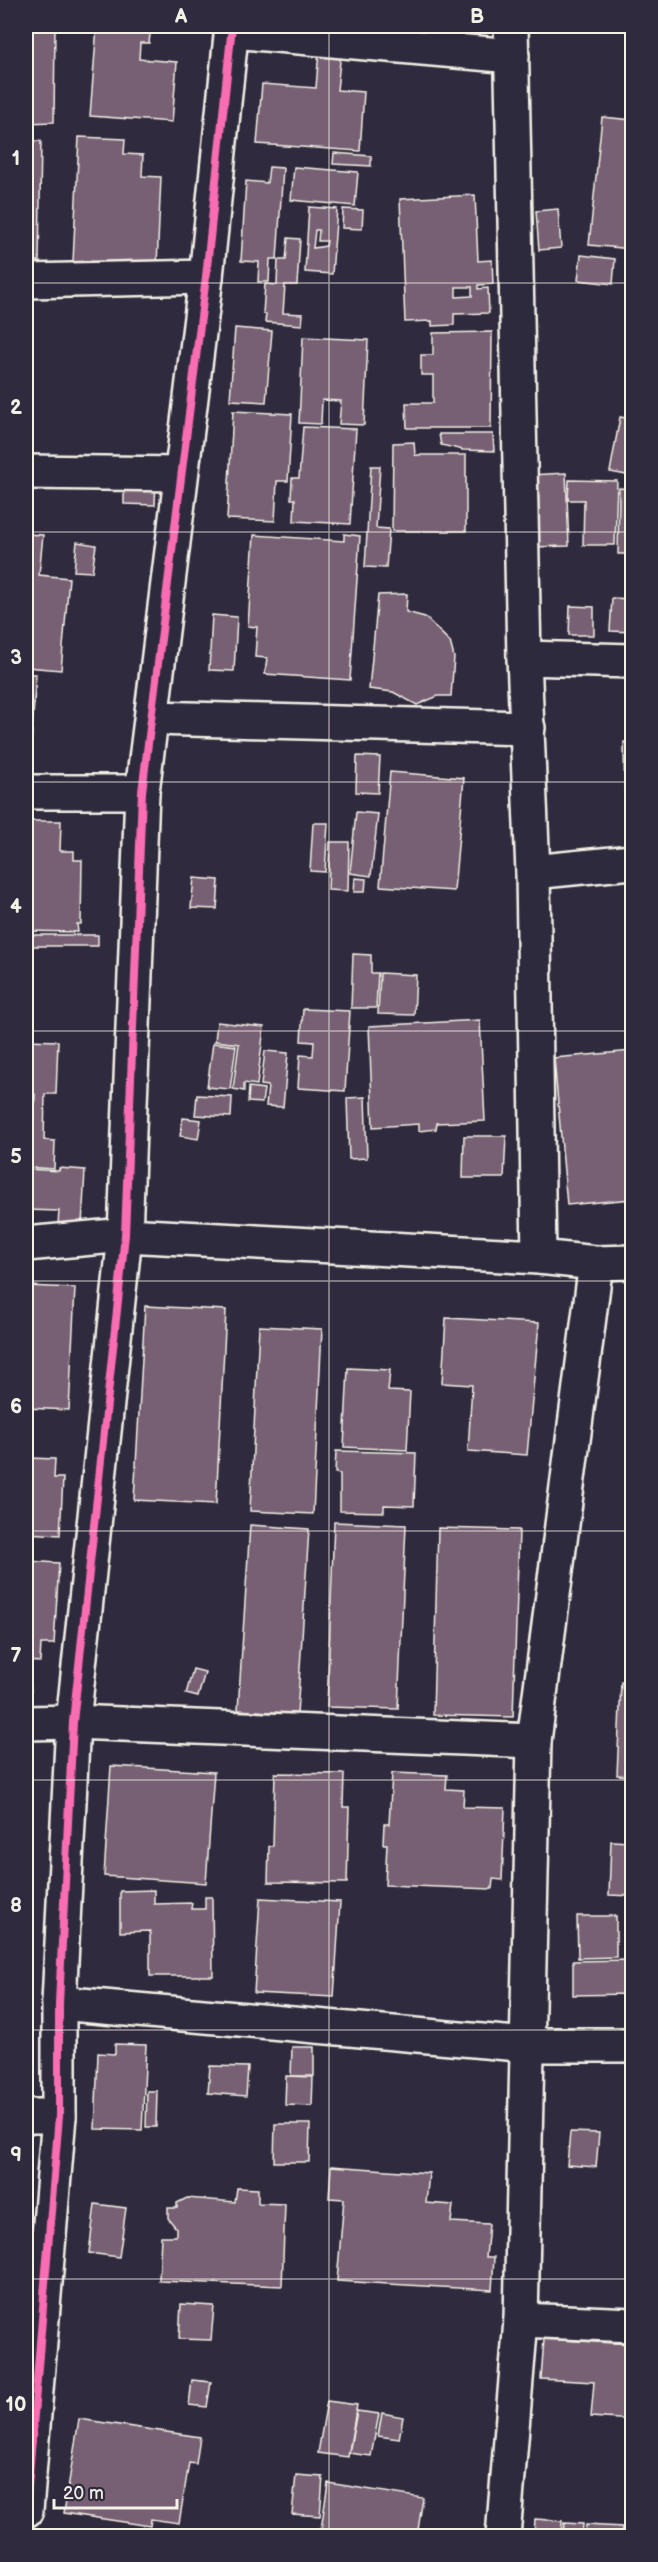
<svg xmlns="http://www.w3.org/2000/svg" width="658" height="2562" font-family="'Balsamiq Sans',sans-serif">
	<rect width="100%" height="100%" fill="#2f2a3d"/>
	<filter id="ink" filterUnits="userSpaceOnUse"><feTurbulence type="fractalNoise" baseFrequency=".0167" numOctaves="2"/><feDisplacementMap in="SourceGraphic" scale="12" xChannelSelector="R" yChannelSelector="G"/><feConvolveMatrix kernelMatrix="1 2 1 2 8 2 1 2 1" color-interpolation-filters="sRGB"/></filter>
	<g filter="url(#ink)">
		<!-- building -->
		<g fill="#776073" stroke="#f4f1e8" stroke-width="1.5" fill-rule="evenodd">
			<polygon points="26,26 55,26 54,122 26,123"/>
			<polygon points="97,26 151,26 149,43 140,43 139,59 177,62 172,122 90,116"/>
			<polygon points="319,50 341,52 337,90 364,92 360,151 257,144 262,84 316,88"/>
			<polygon points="602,117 632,120 632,249 589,245"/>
			<polygon points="79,137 125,139 124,154 143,155 142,176 161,177 157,265 73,262"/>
			<polygon points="26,141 41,141 39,261 26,260"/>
			<polygon points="334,153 371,156 371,166 333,164"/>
			<polygon points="269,167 283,168 277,259 270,259 269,282 258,282 259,262 241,261 246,181 267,183"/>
			<polygon points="294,167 358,172 355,206 291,200"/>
			<path d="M475,195L478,261L492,260L493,284L478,285V289L488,288L489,313L454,314V325L432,326V321L405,322L400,199ZM456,287H472V296L456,297Z"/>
			<path d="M309,207L337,209L332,274L305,272ZM315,230H319L318,241H327L326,246L313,248Z"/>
			<polygon points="343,209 363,210 362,229 342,228"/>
			<polygon points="558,209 561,248 539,250 536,211"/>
			<polygon points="288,238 300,239 297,285 285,285 283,313 303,314 302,325 265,322 266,314 263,314 265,284 277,285 278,260 286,260"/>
			<polygon points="581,255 615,259 613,284 578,280"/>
			<polygon points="235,328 272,331 266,402 230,400"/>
			<polygon points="492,332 491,428 407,428 406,403 433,403 433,375 421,375 421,355 433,355 433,333"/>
			<polygon points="303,337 368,340 364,425 339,424 341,401 322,400 321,424 299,423"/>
			<polygon points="233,411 292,414 288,481 277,481 275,521 227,519"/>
			<polygon points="620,417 632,419 632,476 610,472"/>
			<polygon points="303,427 356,429 350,524 294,521 295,499 291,499 292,478 299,478"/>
			<polygon points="439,434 493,434 494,451 463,450 441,445"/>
			<polygon points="414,442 415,455 466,455 466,531 392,531 393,443"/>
			<polygon points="371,466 380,466 376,528 389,529 386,568 365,567"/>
			<polygon points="566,473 569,546 533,547 530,475"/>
			<polygon points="156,478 155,505 124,504 124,490 135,491"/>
			<polygon points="569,480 617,481 615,545 583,545 584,500 568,500"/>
			<polygon points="619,488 632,489 632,554 618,554"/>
			<polygon points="26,534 43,535 39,575 69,578 61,670 26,667"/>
			<polygon points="344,534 360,536 350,680 265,674 267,658 255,657 257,627 248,626 254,535 344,541"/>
			<polygon points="77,542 96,545 92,572 74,571"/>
			<polygon points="407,594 406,612 425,617 450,642 454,657 451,696 438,696 417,705 393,692 369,689 378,595"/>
			<polygon points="612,598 632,599 632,632 610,631"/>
			<polygon points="570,606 594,607 594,635 569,635"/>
			<polygon points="212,615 237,617 234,671 209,670"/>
			<polygon points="26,674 36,674 30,759 26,759"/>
			<polygon points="624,742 632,742 632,815 625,815"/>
			<polygon points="357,756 380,757 378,793 356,792"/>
			<polygon points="390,772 464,778 454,891 380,886"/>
			<polygon points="356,812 378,814 371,876 350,873"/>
			<polygon points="26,821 61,821 60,851 74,851 74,860 82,860 81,924 77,924 78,932 26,931"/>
			<polygon points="313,823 328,823 325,872 310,871"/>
			<polygon points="330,842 349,842 348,891 328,890"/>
			<polygon points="194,878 219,880 217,909 191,908"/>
			<polygon points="355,878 366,879 365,892 354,892"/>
			<rect x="26" y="935" width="72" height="11"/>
			<polygon points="353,954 371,955 371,973 378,973 376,1008 351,1008"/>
			<polygon points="380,973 416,975 414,1015 378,1014"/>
			<polygon points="303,1009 350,1011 345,1091 298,1088 300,1055 313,1056 314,1042 301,1041"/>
			<polygon points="480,1020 485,1121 437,1123 436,1129 419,1131 419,1124 373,1127 369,1026"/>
			<polygon points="217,1022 264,1027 257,1085 244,1083 244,1091 233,1089 239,1044 215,1041"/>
			<polygon points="26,1040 58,1041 56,1094 45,1094 44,1140 55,1141 54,1169 26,1167 26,1118 34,1119 35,1094 26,1094"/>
			<polygon points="213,1043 236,1046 230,1089 207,1087"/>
			<polygon points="265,1051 288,1053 283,1107 266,1106 268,1086 261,1085"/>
			<polygon points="632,1051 632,1199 567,1205 554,1058"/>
			<polygon points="249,1087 264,1089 262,1103 248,1102"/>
			<polygon points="197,1095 232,1097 231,1117 195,1115"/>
			<polygon points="365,1097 367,1158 349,1159 347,1098"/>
			<polygon points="183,1118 201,1120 198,1139 180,1136"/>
			<polygon points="464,1136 506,1136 504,1178 463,1178"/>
			<polygon points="59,1168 85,1170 82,1225 58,1224 59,1211 26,1210 26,1169 59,1171"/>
			<polygon points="26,1286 75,1288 69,1410 26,1408"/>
			<polygon points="145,1306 226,1310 216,1504 134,1500"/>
			<polygon points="446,1318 539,1323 527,1455 468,1451 472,1385 442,1383"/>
			<polygon points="259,1326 322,1329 313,1514 250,1511"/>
			<polygon points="348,1368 390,1370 388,1391 410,1392 407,1450 344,1447"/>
			<polygon points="26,1423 32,1424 30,1458 55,1459 54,1478 63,1478 60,1535 26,1533"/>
			<polygon points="336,1451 416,1453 414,1506 384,1505 384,1512 340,1511 340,1474 335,1473"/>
			<polygon points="334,1522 406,1525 398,1709 327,1707"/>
			<polygon points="250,1525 309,1529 297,1714 238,1710"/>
			<polygon points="438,1528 519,1530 513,1717 433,1715"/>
			<polygon points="26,1561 59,1563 54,1644 41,1644 40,1662 26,1661"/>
			<polygon points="193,1669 205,1672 198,1697 186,1694"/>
			<polygon points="26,1682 30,1682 31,1691 26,1692"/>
			<polygon points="621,1682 632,1683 632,1776 617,1775"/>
			<polygon points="111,1766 214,1772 206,1883 104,1876"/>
			<polygon points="275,1773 344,1774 343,1807 349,1807 347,1883 268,1882 269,1846 273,1846"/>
			<polygon points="392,1773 447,1775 446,1789 464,1790 463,1807 505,1808 502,1880 493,1879 492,1889 385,1885 387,1844 383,1844 384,1824 389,1824"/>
			<polygon points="611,1841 632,1842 632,1896 609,1895"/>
			<polygon points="154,1890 154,1904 192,1903 191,1909 205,1909 205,1897 212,1897 213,1976 150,1976 150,1931 120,1932 120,1891"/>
			<polygon points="260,1898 340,1902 334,1997 254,1993"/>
			<polygon points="577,1916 616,1916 616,1957 578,1958"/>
			<polygon points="632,1960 632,1994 573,1995 573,1961"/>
			<polygon points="115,2044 146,2045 142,2130 95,2129 98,2053 115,2054"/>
			<polygon points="292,2047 314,2047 314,2076 291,2076"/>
			<polygon points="210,2066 248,2067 246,2096 208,2093"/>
			<polygon points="286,2076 313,2077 312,2106 285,2105"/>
			<polygon points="147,2091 157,2091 156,2127 146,2127"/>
			<polygon points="275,2124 310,2124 309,2162 274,2162"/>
			<polygon points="570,2132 599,2133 596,2167 567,2165"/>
			<polygon points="331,2166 429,2173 426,2203 453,2205 451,2222 489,2224 486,2257 494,2257 492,2290 337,2281 344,2199 329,2198"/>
			<polygon points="237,2188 258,2189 258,2203 285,2204 282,2286 159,2281 161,2236 176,2236 176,2228 168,2218 168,2208 177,2208 177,2203 187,2198 235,2202"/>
			<polygon points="95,2204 126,2208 119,2257 89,2253"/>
			<polygon points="181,2304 214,2306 211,2340 179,2339"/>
			<polygon points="544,2339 632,2344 632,2420 591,2417 594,2382 541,2379"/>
			<polygon points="192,2380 211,2382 207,2407 189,2405"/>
			<polygon points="327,2401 357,2405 348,2457 318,2453"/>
			<polygon points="357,2411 379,2414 371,2456 349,2453"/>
			<polygon points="382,2413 403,2417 399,2439 378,2436"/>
			<polygon points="79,2419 200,2437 196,2464 189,2463 179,2523 151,2519 150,2526 64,2513"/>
			<polygon points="296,2475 323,2477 320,2516 292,2514"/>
			<polygon points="328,2483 423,2498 417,2536 320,2536"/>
			<polygon points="535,2519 562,2521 561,2536 534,2536"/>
			<polygon points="564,2523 583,2524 582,2536 563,2536"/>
			<polygon points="586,2525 622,2527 621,2536 585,2536"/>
		</g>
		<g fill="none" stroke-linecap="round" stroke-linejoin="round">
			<defs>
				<g id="street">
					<polyline points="511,26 524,658 533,872 539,1257"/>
					<polyline points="232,31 512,56"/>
					<polyline points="26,281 206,277"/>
					<polyline points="26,472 180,474"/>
					<polyline points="524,658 632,661"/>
					<polyline points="152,718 528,728"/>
					<polyline points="26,792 142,792"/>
					<polyline points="533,872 632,862"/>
					<polyline points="26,1244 125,1235 539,1257 596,1263 632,1262"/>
					<polyline points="26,1723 73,1722 534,1741"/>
					<polyline points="59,2003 528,2045 632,2045"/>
					<polyline points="26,2116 59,2116"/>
					<polyline points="521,2320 632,2325"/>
					<polyline points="26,2510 59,2116 59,2003 73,1722 125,1235 142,792 206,277 232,26"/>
					<polyline points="503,2536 521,2320 534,1741 596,1263"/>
				</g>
			</defs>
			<!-- street casing -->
			<use href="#street" stroke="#f4f1e8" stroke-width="38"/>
			<!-- street -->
			<use href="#street" stroke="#2f2a3d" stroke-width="33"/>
			<defs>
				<polyline id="cycleway" points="26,2510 59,2116 59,2003 73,1722 125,1235 142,792 206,277 232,26"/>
			</defs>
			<!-- cycleway casing -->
			<use href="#cycleway" stroke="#2f2a3d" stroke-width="11"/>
			<!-- cycleway -->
			<use href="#cycleway" stroke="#f96db3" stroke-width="8"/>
		</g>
	</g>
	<!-- grid -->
	<path fill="none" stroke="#f4f1e8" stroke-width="1.5" stroke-opacity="0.55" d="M329,26V2536M26,283H632M26,532H632M26,782H632M26,1031H632M26,1281H632M26,1531H632M26,1780H632M26,2030H632M26,2279H632"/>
	<!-- margin -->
	<rect width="658" height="2562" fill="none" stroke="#2f2a3d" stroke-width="66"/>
	<!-- scale -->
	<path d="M54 2499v9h123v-9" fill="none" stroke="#f4f1e8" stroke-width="3"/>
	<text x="63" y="2499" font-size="18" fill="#f4f1e8" stroke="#2f2a3d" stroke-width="4.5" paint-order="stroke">20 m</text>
	<rect x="33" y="33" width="592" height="2496" fill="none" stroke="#f4f1e8" stroke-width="2"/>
	<g font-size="20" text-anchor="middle" font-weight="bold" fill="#f4f1e8">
		<text x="181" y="23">A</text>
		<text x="477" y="23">B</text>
		<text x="16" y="165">1</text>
		<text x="16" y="414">2</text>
		<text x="16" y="664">3</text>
		<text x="16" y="913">4</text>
		<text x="16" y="1163">5</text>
		<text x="16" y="1413">6</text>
		<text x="16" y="1662">7</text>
		<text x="16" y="1912">8</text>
		<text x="16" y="2161">9</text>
		<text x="16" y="2411">10</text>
	</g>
</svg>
